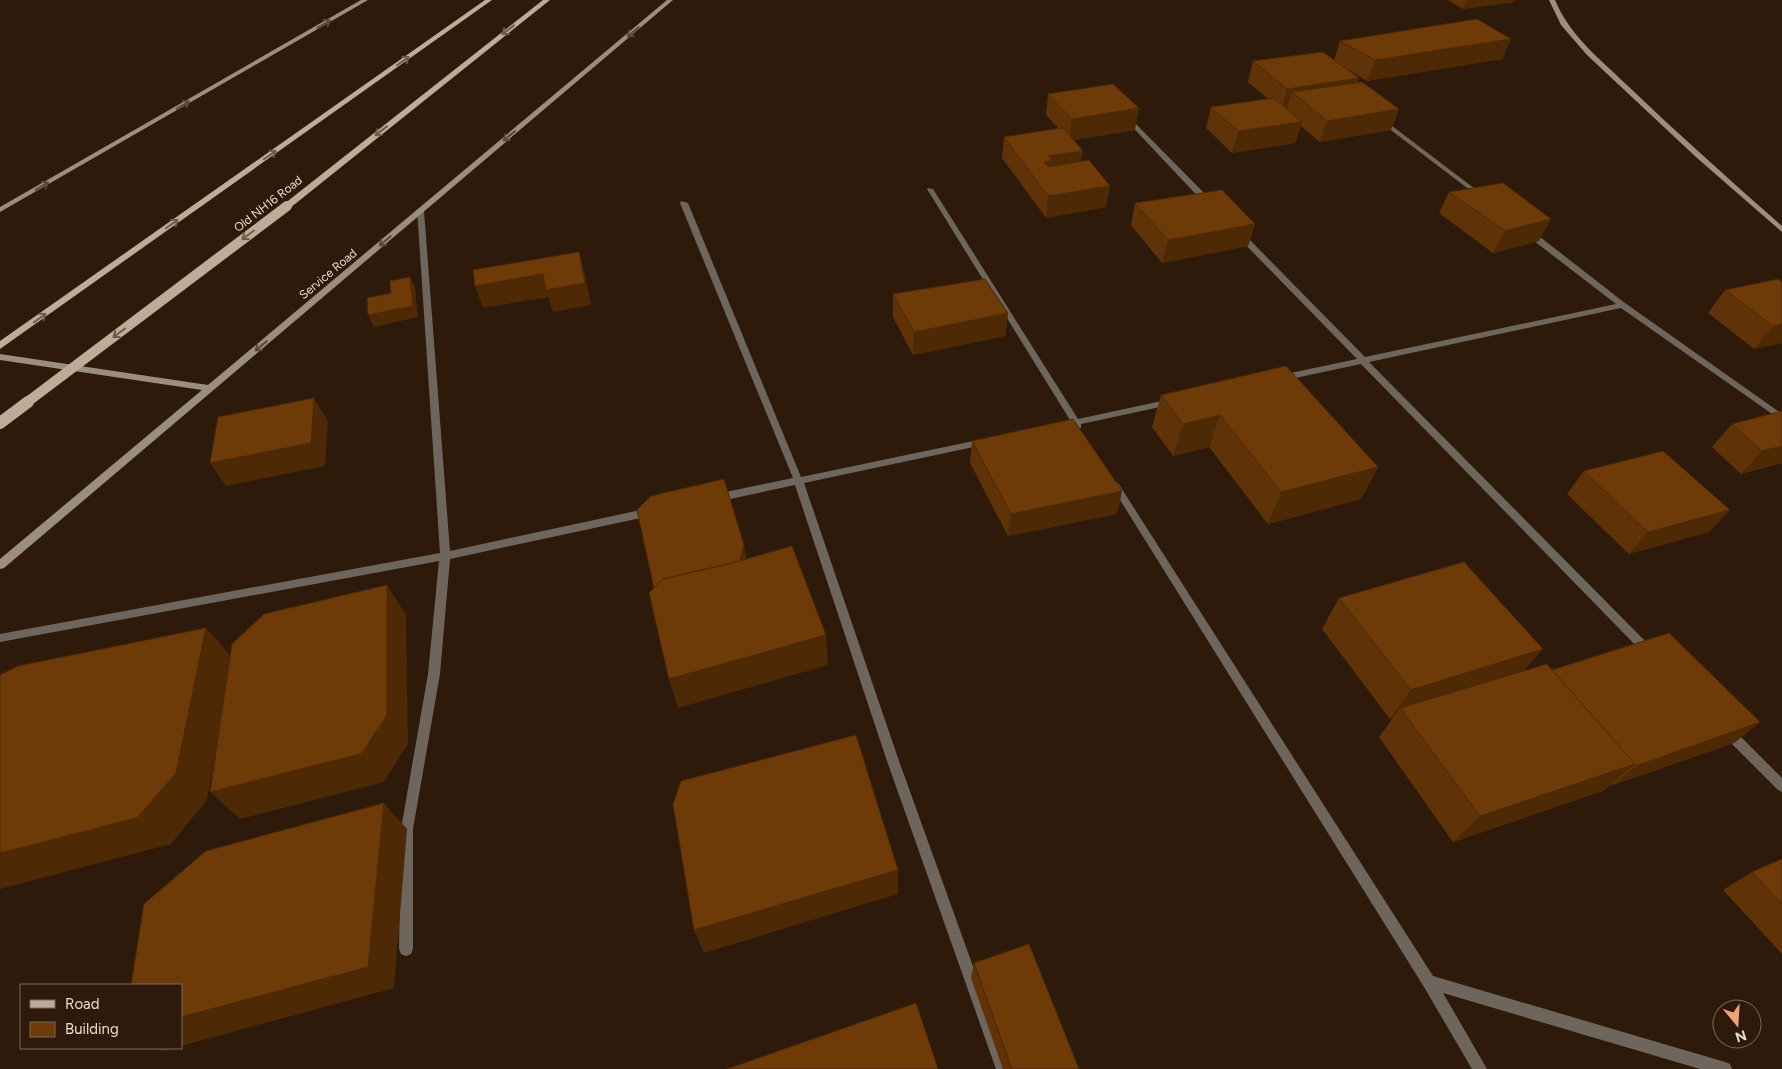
<svg xmlns="http://www.w3.org/2000/svg" width="1782" height="1069" font-family="Figtree,sans-serif">
	<rect width="100%" height="100%" fill="#2e1a0a"/>
	<g fill="none" stroke-linecap="round" stroke-linejoin="round">
		<!-- street -->
		<g fill="#6e665c" fill-rule="evenodd">
			<polygon points="1124,116 1128,116 1211,200 1211,204 1205,204 1124,118"/>
			<polygon points="1379,119 1383,119 1483,195 1483,197 1479,197 1379,121"/>
			<polygon points="928,188 933,189 1078,419 1171,399 1175,402 1174,404 1081,424 1081,428 1078,429 1073,426 1060,427 1058,425 1060,423 1070,420 927,189"/>
			<polygon points="681,201 688,203 801,477 983,439 988,442 983,445 804,483 899,761 1010,1069 996,1069 887,761 795,485 716,502 711,498 716,494 793,478 680,203"/>
			<polygon points="417,209 424,211 450,551 650,508 655,512 650,516 450,559 440,674 413,829 413,949 411,954 406,956 401,954 399,949 401,829 428,674 439,561 0,642 0,634 440,553"/>
			<polygon points="1525,230 1531,230 1625,303 1782,414 1782,421 1621,308 1369,362 1653,649 1655,652 1653,655 1649,657 1645,655 1361,364 1281,381 1278,380 1277,378 1278,376 1281,375 1357,359 1237,236 1238,234 1244,234 1365,357 1616,304 1525,234"/>
			<polygon points="1115,482 1118,483 1433,976 1725,1062 1730,1064 1732,1069 1700,1069 1443,993 1487,1069 1472,1069 1424,987 1112,487 1110,485"/>
			<polygon points="1728,727 1732,728 1782,778 1782,792 1778,790 1724,736 1722,732 1724,728"/>
		</g>
		<!-- secondary -->
		<g fill="#9a8e7e" fill-rule="evenodd">
			<polygon points="361,0 368,0 0,212 0,207"/>
			<polygon points="667,0 673,0 4,568 0,569 0,559 202,390 0,360 0,354 208,385"/>
			<path d="M1549,0H1555C1570,36 1600,59 1628,86C1678,134 1730,180 1782,226V232L1697,158L1587,55L1561,25Z"/>
		</g>
		<!-- primary -->
		<g fill="#bdac98" fill-rule="evenodd">
			<polygon points="485,0 492,0 0,349 0,341"/>
			<polygon points="543,0 550,0 290,208 284,208 284,204"/>
		</g>
		<!-- primary-bridge-far1 -->
		<polyline stroke="#bdac98" stroke-width="10" points="26,403 287,206"/>
		<!-- primary-bridge -->
		<polyline stroke="#bdac98" stroke-width="12" points="0,423 28,402"/>
	</g>
	<!-- wall -->
	<g fill="#5f3307">
		<polygon points="1448,0 1515,0 1515,2 1463,9"/>
		<polygon points="1511,39 1502,59 1367,81 1339,64 1359,78 1357,82 1399,109 1391,130 1320,142 1301,126 1295,143 1232,153 1206,128 1211,107 1268,99 1248,82 1253,61 1334,60 1340,41"/>
		<polygon points="1048,94 1135,130 1073,140 1081,162 1106,207 1046,218 1002,158 1004,137 1058,128 1046,115"/>
		<polygon points="1449,192 1539,241 1493,253 1439,213"/>
		<polygon points="1135,203 1255,224 1248,246 1162,263 1131,225"/>
		<polygon points="1782,282 1782,343 1754,349 1708,313 1725,290"/>
		<polygon points="893,294 1008,313 1005,336 913,355 893,317"/>
		<polygon points="1161,395 1378,467 1361,499 1268,524 1209,447 1173,456 1152,427"/>
		<polygon points="1782,411 1782,463 1741,474 1712,447 1732,424"/>
		<polygon points="972,441 1122,491 1117,514 1008,536 970,463"/>
		<polygon points="1584,471 1709,532 1629,554 1567,494"/>
		<polygon points="1339,598 1523,671 1552,670 1760,722 1734,743 1613,785 1612,784 1603,791 1453,842 1379,737 1393,718 1390,719 1322,629"/>
		<polygon points="1782,859 1782,954 1723,890 1752,872"/>
		<polygon points="974,963 1079,1069 1003,1069 971,978"/>
	</g>
	<!-- shaded-wall -->
	<g fill="#4d2906">
		<polygon points="1467,0 1515,0 1515,2 1463,9"/>
		<polygon points="1511,39 1502,59 1367,81 1375,60"/>
		<polygon points="1359,78 1351,99 1292,92 1287,109 1281,110 1287,89"/>
		<polygon points="1139,108 1135,130 1069,141 1072,119"/>
		<polygon points="1399,109 1391,130 1320,142 1327,121"/>
		<polygon points="1302,122 1295,143 1232,153 1238,131"/>
		<polygon points="1083,151 1079,173 1050,177 1044,162 1048,156"/>
		<polygon points="1110,186 1106,207 1046,218 1048,196"/>
		<polygon points="1551,219 1539,241 1493,253 1505,231"/>
		<polygon points="1255,224 1248,246 1162,263 1168,240"/>
		<polygon points="579,252 585,275 591,305 553,312 548,297 483,308 475,286 543,274"/>
		<polygon points="410,277 415,288 418,317 374,327 368,315"/>
		<polygon points="1008,313 1005,336 913,355 914,332"/>
		<polygon points="1782,324 1782,343 1754,349 1773,326"/>
		<polygon points="314,398 328,421 325,466 226,486 210,463"/>
		<polygon points="1220,415 1209,447 1173,456 1183,424"/>
		<polygon points="1782,446 1782,463 1741,474 1762,451"/>
		<polygon points="1378,467 1361,499 1268,524 1281,492"/>
		<polygon points="1122,491 1117,514 1008,536 1011,514"/>
		<polygon points="1730,510 1709,532 1629,554 1648,532"/>
		<polygon points="744,545 748,567 660,610"/>
		<polygon points="387,585 406,615 408,744 384,782 240,819 210,792"/>
		<polygon points="206,628 233,658 207,800 171,844 0,889 0,853"/>
		<polygon points="826,635 828,665 678,708 669,679"/>
		<polygon points="1543,649 1517,679 1400,708 1393,718 1390,719 1411,690"/>
		<polygon points="1760,722 1734,743 1613,785 1636,766"/>
		<polygon points="1635,764 1603,791 1453,842 1480,816"/>
		<polygon points="384,803 407,829 394,988 181,1046 181,1017"/>
		<polygon points="898,870 898,894 704,953 694,930"/>
		<polygon points="154,1048 176,1048 162,1051"/>
	</g>
	<!-- building -->
	<g fill="#6e3b08" stroke="#4d2906">
		<polygon points="1477,19 1511,39 1375,60 1340,41"/>
		<polygon points="1323,52 1359,78 1287,89 1253,61"/>
		<polygon points="1362,82 1399,109 1327,121 1292,92"/>
		<polygon points="1113,84 1139,108 1072,119 1048,94"/>
		<polygon points="1274,98 1302,122 1238,131 1211,107"/>
		<polygon points="1063,128 1083,151 1048,156 1052,161 1044,162 1048,167 1089,160 1110,186 1048,196 1004,137"/>
		<polygon points="1503,183 1551,219 1505,231 1449,192"/>
		<polygon points="1222,190 1255,224 1168,240 1135,203"/>
		<polygon points="579,252 585,283 546,290 543,274 475,286 473,270"/>
		<polygon points="410,277 413,306 368,315 367,298 391,293 390,281"/>
		<polygon points="985,279 1008,313 914,332 893,294"/>
		<polygon points="1778,279 1782,282 1782,324 1773,326 1725,290"/>
		<polygon points="1286,366 1378,467 1281,492 1220,415 1183,424 1161,395"/>
		<polygon points="314,398 311,443 210,463 218,417"/>
		<polygon points="1782,411 1782,446 1762,451 1732,424"/>
		<polygon points="1073,419 1122,491 1011,514 972,441"/>
		<polygon points="1663,451 1730,510 1648,532 1584,471"/>
		<polygon points="724,479 744,545 740,561 663,579 654,588 637,510 651,496"/>
		<polygon points="792,546 826,635 669,679 649,593 663,579 729,564"/>
		<polygon points="1464,562 1543,649 1411,690 1339,598"/>
		<polygon points="387,585 387,715 361,754 210,792 232,644 264,614"/>
		<polygon points="206,628 176,773 137,818 0,853 0,675 18,666"/>
		<polygon points="1669,633 1760,722 1636,766 1552,670"/>
		<polygon points="1547,664 1635,764 1480,816 1400,708"/>
		<polygon points="856,735 898,870 694,930 673,804 681,781"/>
		<polygon points="384,803 368,967 181,1017 181,985 131,985 144,904 206,851"/>
		<polygon points="1782,859 1782,904 1752,872"/>
		<polygon points="1029,944 1079,1069 1012,1069 974,963"/>
		<polygon points="916,1003 938,1069 727,1069"/>
	</g>
	<!-- one-way arrows -->
	<defs><path id="oneway-shaft" d="M-6 0H5M1.5-3L5.5 0L1.5 3" fill="none" stroke-width="1.6" stroke-linecap="round" stroke-linejoin="round" transform="scale(1.25)"/></defs>
	<g stroke="#594838">
		<use href="#oneway-shaft" transform="translate(324 24) rotate(-30)"/>
		<use href="#oneway-shaft" transform="translate(633 32) rotate(140)"/>
		<use href="#oneway-shaft" transform="translate(183 105) rotate(-30)"/>
		<use href="#oneway-shaft" transform="translate(509 136) rotate(140)"/>
		<use href="#oneway-shaft" transform="translate(42 186) rotate(-30)"/>
		<use href="#oneway-shaft" transform="translate(385 241) rotate(140)"/>
		<use href="#oneway-shaft" transform="translate(261 346) rotate(140)"/>
	</g>
	<g stroke="#6e5c4a">
		<use href="#oneway-shaft" transform="translate(508 30) rotate(142)"/>
		<use href="#oneway-shaft" transform="translate(403 61) rotate(-35)"/>
		<use href="#oneway-shaft" transform="translate(381 131) rotate(142)"/>
		<use href="#oneway-shaft" transform="translate(270 155) rotate(-35)"/>
		<use href="#oneway-shaft" transform="translate(172 224) rotate(-35)"/>
		<use href="#oneway-shaft" transform="translate(248 235) rotate(143)"/>
		<use href="#oneway-shaft" transform="translate(40 318) rotate(-35)"/>
		<use href="#oneway-shaft" transform="translate(119 333) rotate(143)"/>
	</g>
	<g text-anchor="middle" dominant-baseline="central" stroke-width="4" stroke-linejoin="round" paint-order="stroke">
		<!-- far-street labels -->
		<g font-size="12" fill="#eadcd2" stroke="#2e1a0a">
			<text transform="translate(268 204) rotate(-38)">Old NH16 Road</text>
			<text transform="translate(328 274) rotate(-40)">Service Road</text>
		</g>
	</g>
	<!-- legend -->
	<rect x="20" y="984" width="162" height="65" fill="#2e1a0a" stroke="#79685a"/>
	<rect x="30" y="1000" width="25" height="8" fill="#bdac98" stroke="#79685a"/>
	<text x="65" y="1009" font-size="15" fill="#eadcd2">Road</text>
	<rect x="30" y="1022" width="25" height="15" fill="#6e3b08" stroke="#79685a"/>
	<text x="65" y="1034" font-size="15" fill="#eadcd2">Building</text>
	<!-- north arrow -->
	<g transform="translate(1737 1024) rotate(162)"><circle r="24" fill="#2e1a0a" stroke="#79685a"/>
	<path d="M0-4L9 19L0 12L-9 19Z" fill="#f0a278"/>
	<text y="-8" font-size="14" font-weight="bold" text-anchor="middle" fill="#eadcd2">N</text>
	</g>
</svg>
